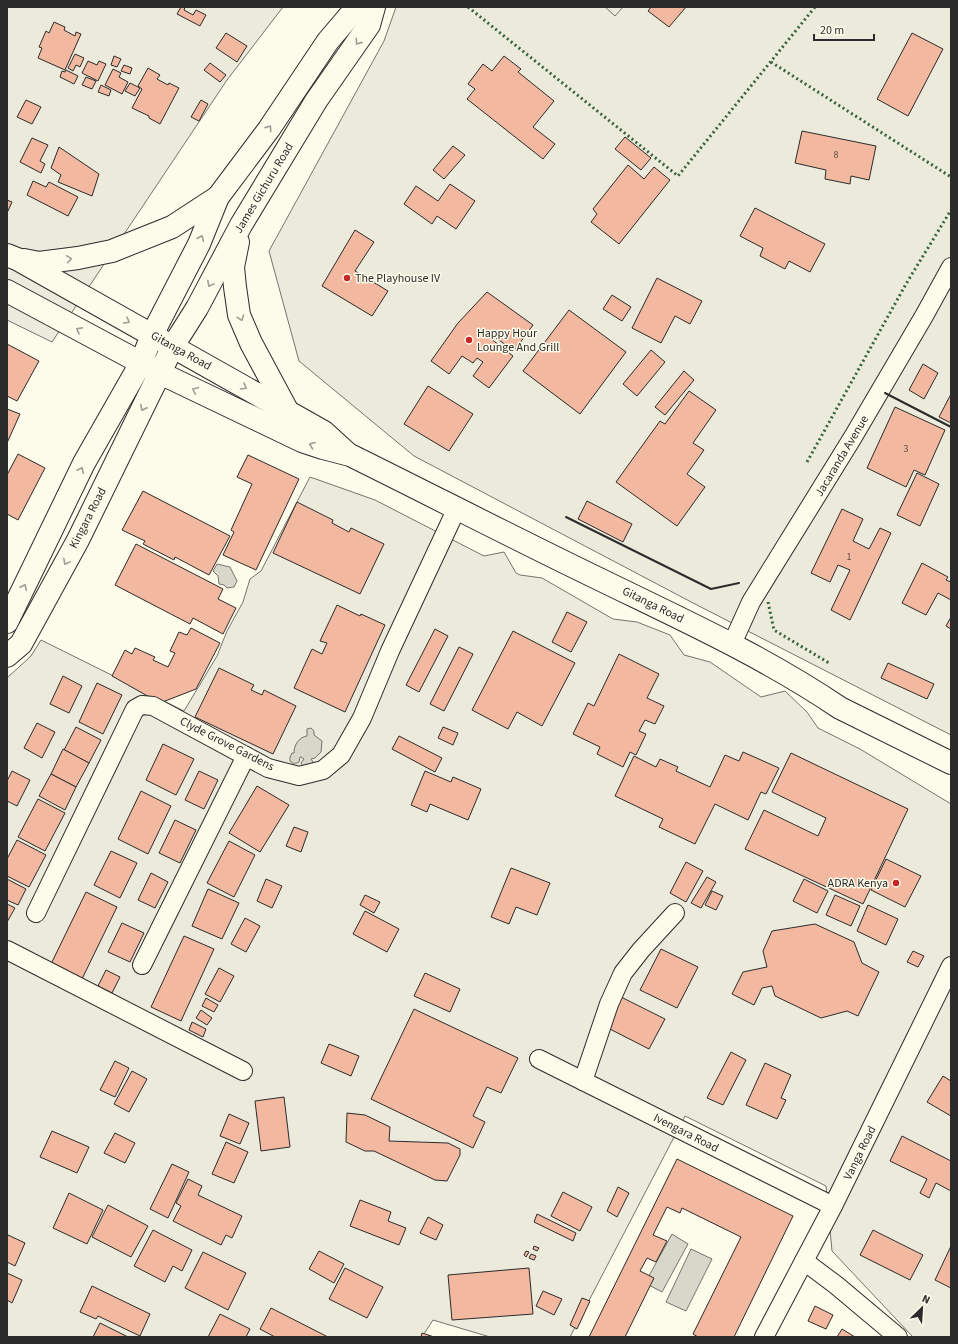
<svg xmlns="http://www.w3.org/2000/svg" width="958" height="1344" font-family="'Source Sans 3',sans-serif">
	<rect width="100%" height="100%" fill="#fdfbea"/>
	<!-- green -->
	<g fill="#ecebdb" stroke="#74746e">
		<polygon points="7,7 283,7 227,80 52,342 7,320"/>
		<polygon points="396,7 951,7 951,735 695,604 414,456 299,361 269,251 384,41"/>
		<polygon points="310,477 375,500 484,556 504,552 516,573 520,575 542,578 613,619 637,622 670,635 684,655 710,662 761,697 785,691 807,712 818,728 860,749 951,804 951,1337 913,1337 832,1251 826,1186 685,1116 570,1337 490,1337 433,1320 422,1337 7,1337 7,678 31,656 41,640 184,711 217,656 227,631 243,602 250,579 261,571"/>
	</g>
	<!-- parking -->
	<polygon fill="#eceadb" stroke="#74746e" points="605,7 623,7 615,16"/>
	<!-- water -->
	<g fill="#d8d7c9" stroke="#74746e">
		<polygon points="217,564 230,567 237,581 234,587 227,588 224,585 219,584 218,576 213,571"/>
		<path d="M311,728L314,731V735L322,741L321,752L315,758L311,759L313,762L312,766H303L301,763L304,759L301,757H300L299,762C296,764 293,764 290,761V757L292,753H294C294,745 299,737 307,736V729Z"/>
		<polygon points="672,1234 688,1244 662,1292 645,1283"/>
		<polygon points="691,1249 712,1259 686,1311 666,1302"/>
	</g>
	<!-- building -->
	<g fill="#f2b8a0" stroke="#2b2b2b">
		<polygon points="181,7 185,7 184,10 193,15 196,10 206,15 200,26 177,14"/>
		<polygon points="651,7 686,7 669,27 648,11"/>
		<polygon points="54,22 65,27 64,30 75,36 76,32 81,34 65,70 38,58 42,48 39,47 46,31 49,33"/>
		<polygon points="226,33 247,46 237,62 216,48"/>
		<polygon points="912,33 943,49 908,116 877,99"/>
		<polygon points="75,54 84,58 80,67 76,65 73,71 68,68"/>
		<polygon points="114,56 121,59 117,67 111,65"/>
		<polygon points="504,56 521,69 518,72 554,101 533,127 555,144 543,159 467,99 475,89 468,84 483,64 492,71"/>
		<polygon points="88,61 97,65 99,61 106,64 98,81 82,73"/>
		<polygon points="210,63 226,75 220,82 204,70"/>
		<polygon points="124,65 132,68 130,74 121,71"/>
		<polygon points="148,68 160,75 157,79 168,85 169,83 179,88 160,124 149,118 149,116 132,108 142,89 138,86"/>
		<polygon points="113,69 121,73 119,77 128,82 122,94 105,85"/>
		<polygon points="66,70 78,76 74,84 60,77 62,71 65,72"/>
		<polygon points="86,77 96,81 92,89 82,85"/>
		<polygon points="130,83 140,88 135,96 125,91"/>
		<polygon points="101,85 111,90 109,96 98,92"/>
		<polygon points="26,100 41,107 32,124 17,117"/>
		<polygon points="201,100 208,104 199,121 191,117"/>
		<polygon points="802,131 876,146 869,180 851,176 850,184 825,179 826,170 795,163"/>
		<polygon points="625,137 651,158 641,170 615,149"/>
		<polygon points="32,138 48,145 40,161 45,164 41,173 20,162"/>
		<polygon points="453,146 465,155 444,179 433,170"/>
		<polygon points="59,147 99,174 92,196 58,182 61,175 51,168"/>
		<polygon points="628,165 644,179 654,167 670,180 619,244 591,222 597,214 593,209"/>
		<polygon points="33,181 46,187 49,182 78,197 68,216 27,195"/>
		<polygon points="450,184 475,201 456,229 437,216 432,224 404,204 416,186 438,201"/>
		<polygon points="7,200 12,202 7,213"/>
		<polygon points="755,208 825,244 810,272 789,261 785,269 760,256 763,248 740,236"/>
		<polygon points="355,230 374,242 355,271 388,291 372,316 322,286"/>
		<polygon points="657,278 702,301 690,324 675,316 661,343 632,328"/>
		<polygon points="487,292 533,325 514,351 492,335 490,338 513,356 489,388 473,376 483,362 477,358 473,363 462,356 449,374 431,361 458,323"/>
		<polygon points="612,295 631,307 622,321 603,309"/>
		<polygon points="569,310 626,352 580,414 523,371"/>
		<polygon points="7,344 39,361 17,401 7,396"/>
		<polygon points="651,350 665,362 637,396 623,384"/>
		<polygon points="923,364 938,373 924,399 909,390"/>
		<polygon points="684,371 694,380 665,415 655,407"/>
		<polygon points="428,386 473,414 449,451 404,424"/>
		<polygon points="689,391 716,410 693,443 704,450 687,474 705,487 677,526 616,482 660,421 665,424"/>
		<polygon points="951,394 951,423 939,417"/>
		<polygon points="895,407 945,430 925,475 914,470 906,487 867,468"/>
		<polygon points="7,409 20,414 7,443"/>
		<polygon points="18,454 45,468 18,520 7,514 7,475"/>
		<polygon points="248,455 299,479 256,570 223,555 234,532 231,530 252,484 237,477"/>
		<polygon points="917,473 939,484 920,526 897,515"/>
		<polygon points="143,491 230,536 209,575 175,557 174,560 143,544 145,541 122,530"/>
		<polygon points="587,501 632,524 623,542 578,519"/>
		<polygon points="297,502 333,520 332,523 349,532 351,528 384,544 360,594 273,553"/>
		<polygon points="842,509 863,519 853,541 869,549 880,528 891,533 850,620 831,610 850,570 838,565 830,582 811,573"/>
		<polygon points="136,544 223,589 218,599 236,608 223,634 193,618 190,624 115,585"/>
		<polygon points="922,563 948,577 946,580 951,582 951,600 938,593 926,615 902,603"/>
		<polygon points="337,605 360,616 361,614 385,625 345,712 294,688 312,649 322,654 327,643 320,641"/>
		<polygon points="567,612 587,622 571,652 552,642"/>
		<polygon points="951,617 951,629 946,626"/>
		<polygon points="191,628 220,643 196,689 160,703 112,676 125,650 132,654 135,648 155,657 153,660 168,667 175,653 170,651 179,632 187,635"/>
		<polygon points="435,629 448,636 419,692 406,685"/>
		<polygon points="513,631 575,663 542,726 517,712 508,729 472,710"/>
		<polygon points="459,647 473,654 444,711 430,704"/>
		<polygon points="619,654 659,674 647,698 664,706 655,724 645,720 639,731 646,734 636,755 630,752 623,767 597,754 600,747 573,734 588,703 594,706"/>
		<polygon points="888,663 934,684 927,699 881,678"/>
		<polygon points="219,668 254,685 251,690 262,695 264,690 296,706 273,754 195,717"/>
		<polygon points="63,676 82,686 69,713 50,704"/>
		<polygon points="97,683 122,695 103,734 79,722"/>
		<polygon points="37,723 55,732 42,758 24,748"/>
		<polygon points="76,727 101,740 89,763 64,750"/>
		<polygon points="443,727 458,733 453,745 438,738"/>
		<polygon points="399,736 442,758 435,772 392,749"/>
		<polygon points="163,744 194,759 176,795 146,780"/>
		<polygon points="63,749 89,763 76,787 51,774"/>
		<polygon points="743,752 779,768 766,794 761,792 748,820 715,804 695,844 659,827 663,819 615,796 634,756 656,767 660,759 678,767 676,771 710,787 725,755 739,761"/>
		<polygon points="791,753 908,809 863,904 745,849 764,810 818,836 826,818 772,792"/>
		<polygon points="12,771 30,780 17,806 7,801 7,781"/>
		<polygon points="199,771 218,780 204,809 185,800"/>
		<polygon points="425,771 451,782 453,777 481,789 468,820 430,804 427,812 411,805"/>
		<polygon points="51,774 76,787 65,810 39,796"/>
		<polygon points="257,786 289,805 260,852 229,833"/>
		<polygon points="141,791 171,806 148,854 118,839"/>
		<polygon points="38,799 65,813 45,851 18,837"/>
		<polygon points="175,820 196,830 180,863 159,853"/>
		<polygon points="294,827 308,832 301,852 286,846"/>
		<polygon points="17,840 46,855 29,887 7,876 7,859"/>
		<polygon points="229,841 255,855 234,897 207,883"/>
		<polygon points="111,851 137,863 120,898 94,885"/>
		<polygon points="886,859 921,876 905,907 871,890"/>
		<polygon points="686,862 703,871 686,902 670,893"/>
		<polygon points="511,868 550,883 537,915 516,907 509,924 491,917"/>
		<polygon points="151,873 168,882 155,908 138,900"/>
		<polygon points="707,877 716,882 701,908 691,903"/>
		<polygon points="7,879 26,889 18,905 7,900"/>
		<polygon points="266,879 282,886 272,908 257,901"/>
		<polygon points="804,879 828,891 817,913 793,901"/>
		<polygon points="208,889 239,903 222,939 192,926"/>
		<polygon points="712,891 723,896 716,910 705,905"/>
		<polygon points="86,892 117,907 82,979 51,964"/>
		<polygon points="365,895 380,902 374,913 360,905"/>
		<polygon points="835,895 860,906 851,926 826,915"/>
		<polygon points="7,904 15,908 7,922"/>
		<polygon points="868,905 898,919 886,945 857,931"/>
		<polygon points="365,911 399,929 387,952 353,934"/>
		<polygon points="245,918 260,926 246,952 231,944"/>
		<polygon points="122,923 144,933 130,962 108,952"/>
		<polygon points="815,924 854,942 862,963 879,972 858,1016 847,1011 821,1018 775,996 772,986 762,988 754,1005 732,994 743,972 767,967 763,951 772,931"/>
		<polygon points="184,936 214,949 181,1021 151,1007"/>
		<polygon points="661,949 698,967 677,1008 640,990"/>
		<polygon points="913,951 924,956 918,967 907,962"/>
		<polygon points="219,968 234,976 220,1002 205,994"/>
		<polygon points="106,970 120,977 112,993 98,986"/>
		<polygon points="425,973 460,989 450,1012 414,996"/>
		<polygon points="621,997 665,1019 649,1049 606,1027"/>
		<polygon points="206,998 218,1005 214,1012 202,1006"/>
		<polygon points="414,1009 518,1058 501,1093 487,1087 473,1116 485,1122 473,1148 371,1099"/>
		<polygon points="201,1010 212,1018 207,1025 196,1018"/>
		<polygon points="192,1022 206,1029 203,1037 189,1030"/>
		<polygon points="329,1044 359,1056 351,1076 321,1063"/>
		<polygon points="731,1052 746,1060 723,1105 707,1098"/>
		<polygon points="115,1061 129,1068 115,1097 100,1090"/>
		<polygon points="765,1063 791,1075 781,1098 786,1100 777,1119 746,1105"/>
		<polygon points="132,1071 147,1079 129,1112 114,1104"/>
		<polygon points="943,1076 951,1081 951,1116 927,1102"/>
		<polygon points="284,1097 290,1147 261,1151 255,1101"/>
		<polygon points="347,1113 365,1115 390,1127 389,1141 448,1143 460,1149 460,1155 447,1181 435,1180 374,1151 365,1151 346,1142"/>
		<polygon points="229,1114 249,1123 240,1144 220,1136"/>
		<polygon points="52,1131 89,1147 77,1173 40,1157"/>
		<polygon points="115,1133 135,1143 125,1163 104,1153"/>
		<polygon points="902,1136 951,1161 951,1191 936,1183 929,1198 920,1193 927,1179 890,1161"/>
		<polygon points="226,1142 248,1152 234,1183 212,1174"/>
		<polygon points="677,1159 793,1216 734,1337 698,1337 693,1334 741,1237 682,1208 680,1213 667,1207 653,1235 667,1241 656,1262 647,1258 640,1271 654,1278 625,1337 589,1337"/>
		<polygon points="172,1164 189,1172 168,1218 150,1209"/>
		<polygon points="188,1179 202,1186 198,1195 242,1216 232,1238 226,1235 221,1245 173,1221 181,1206 176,1203"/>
		<polygon points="618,1187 629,1193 617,1217 607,1211"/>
		<polygon points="563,1192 592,1207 580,1231 551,1216"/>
		<polygon points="69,1193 103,1210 87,1244 53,1228"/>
		<polygon points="360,1200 391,1212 388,1221 406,1228 399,1245 350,1226"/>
		<polygon points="108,1205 148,1226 131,1257 92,1237"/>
		<polygon points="537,1214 576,1233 573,1241 534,1222"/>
		<polygon points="428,1217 443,1225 436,1240 420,1233"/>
		<polygon points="153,1230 192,1250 182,1271 173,1266 165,1282 134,1266"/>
		<polygon points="873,1230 923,1255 910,1280 860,1255"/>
		<polygon points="8,1235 25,1243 15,1266 7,1262 7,1238"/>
		<polygon points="534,1246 539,1248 537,1251 533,1249"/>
		<polygon points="951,1246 951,1288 935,1280"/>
		<polygon points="319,1251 344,1264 334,1283 309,1269"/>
		<polygon points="526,1251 529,1252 526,1257 524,1255"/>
		<polygon points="203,1252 246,1273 228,1310 185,1288"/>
		<polygon points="531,1254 536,1256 534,1260 529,1258"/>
		<polygon points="345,1268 383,1287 367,1318 329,1299"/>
		<polygon points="529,1268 533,1314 452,1320 448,1275"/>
		<polygon points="7,1273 22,1280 12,1303 7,1300"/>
		<polygon points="92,1286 150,1314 140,1336 98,1316 96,1319 80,1312"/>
		<polygon points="543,1291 562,1299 554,1315 536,1306"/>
		<polygon points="582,1298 590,1301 577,1329 570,1325"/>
		<polygon points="815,1306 833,1315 826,1329 808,1321"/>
		<polygon points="271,1308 328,1337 275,1337 260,1329"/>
		<polygon points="220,1314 250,1329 246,1337 208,1337"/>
		<polygon points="100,1323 128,1337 93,1337"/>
		<polygon points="842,1329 855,1337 837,1337"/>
		<polygon points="422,1333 434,1337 421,1337"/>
	</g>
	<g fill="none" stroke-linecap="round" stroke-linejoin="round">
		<defs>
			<g id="minor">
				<polyline points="732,644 751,602 853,437 924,316 951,267"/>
				<polyline points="36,913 135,709 142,705 153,706 268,768 299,776 323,770 341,755 362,718 390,651 457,508"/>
				<polyline points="7,950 243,1071"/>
				<polyline points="142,965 246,756"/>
				<polyline points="539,1059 833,1206"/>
				<polyline points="583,1081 609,1004 623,973 641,950 675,913"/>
				<polyline points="804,1261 836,1285 898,1337"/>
				<polyline points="764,1337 833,1206 951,966"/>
			</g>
			<g id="secondary">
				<polyline points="238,242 233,267 235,287 239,315 251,343 288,412"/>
				<polyline points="7,255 17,259 324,432 347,453"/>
				<polyline points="24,260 39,263 78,258 112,251 172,227 218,197"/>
				<path d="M7,291L160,373L302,441L323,448L350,455C433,496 516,539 599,579C681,619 765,657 840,708L951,763"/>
				<polyline points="7,622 84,463 141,363 152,335 199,244 218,197 269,129 328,41 357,7"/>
				<polyline points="7,656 21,644 78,540 173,346 197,308 241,225 316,101 369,25 374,7"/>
			</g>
		</defs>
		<!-- minor casing -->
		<use href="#minor" stroke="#2b2b2b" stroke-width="20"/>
		<!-- secondary casing -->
		<use href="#secondary" stroke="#2b2b2b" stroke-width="24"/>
		<!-- minor -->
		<use href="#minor" stroke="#fdfbea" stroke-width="18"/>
		<!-- secondary -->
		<use href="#secondary" stroke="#fdfbea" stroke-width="22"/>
		<!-- hedge -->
		<g stroke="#34623c" stroke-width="3" stroke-dasharray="2 3" stroke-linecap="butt">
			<polyline points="468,7 678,176 815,7"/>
			<polyline points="771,62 951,177"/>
			<polyline points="807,462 906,284 951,210"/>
			<polyline points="768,602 774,630 829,663"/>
		</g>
		<!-- wall -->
		<g stroke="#2b2b2b" stroke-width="2">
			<polyline points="885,393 951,427"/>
			<polyline points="566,517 711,589 739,583"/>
		</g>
	</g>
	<!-- one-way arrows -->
	<defs><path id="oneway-chevron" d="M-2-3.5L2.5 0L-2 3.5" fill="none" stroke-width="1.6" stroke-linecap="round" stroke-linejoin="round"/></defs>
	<g stroke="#9e9d94">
		<use href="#oneway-chevron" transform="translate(358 42) rotate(125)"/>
		<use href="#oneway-chevron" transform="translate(269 128) rotate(-55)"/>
		<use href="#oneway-chevron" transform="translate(201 238) rotate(-67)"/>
		<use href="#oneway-chevron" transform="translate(69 259) rotate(-8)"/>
		<use href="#oneway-chevron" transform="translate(210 284) rotate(118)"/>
		<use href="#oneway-chevron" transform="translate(241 318) rotate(71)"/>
		<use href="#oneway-chevron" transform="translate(127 321) rotate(30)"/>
		<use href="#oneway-chevron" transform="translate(79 330) rotate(-152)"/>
		<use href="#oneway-chevron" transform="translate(244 387) rotate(30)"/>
		<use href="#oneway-chevron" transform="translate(195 390) rotate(-155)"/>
		<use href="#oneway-chevron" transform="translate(143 408) rotate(116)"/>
		<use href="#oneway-chevron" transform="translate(312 445) rotate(-159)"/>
		<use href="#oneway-chevron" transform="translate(81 470) rotate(-64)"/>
		<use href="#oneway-chevron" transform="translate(66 562) rotate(118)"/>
		<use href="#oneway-chevron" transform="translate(24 587) rotate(-64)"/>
	</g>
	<!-- markers -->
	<g fill="#c62828" stroke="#fdfbea" stroke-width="1.5">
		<circle cx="347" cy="278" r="4"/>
		<circle cx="469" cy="340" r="4"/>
		<circle cx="896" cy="883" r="4"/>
	</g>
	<g text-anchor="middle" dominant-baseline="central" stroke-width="3" stroke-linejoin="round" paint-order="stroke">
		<!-- number labels -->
		<g font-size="10" fill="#5d4e48">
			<text x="836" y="155">8</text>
			<text x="906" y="449">3</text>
			<text x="849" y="557">1</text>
		</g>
		<!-- street labels -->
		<g font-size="12" fill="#2b2b2b" stroke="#fdfbea">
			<text transform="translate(264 188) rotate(-59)">James Gichuru Road</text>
			<text transform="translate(181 351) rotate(29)">Gitanga Road</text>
			<text transform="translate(842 456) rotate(-59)">Jacaranda Avenue</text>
			<text transform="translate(88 518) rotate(-63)">Kingara Road</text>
			<text transform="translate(653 605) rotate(26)">Gitanga Road</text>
			<text transform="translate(227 744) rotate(27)">Clyde Grove Gardens</text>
			<text transform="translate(686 1133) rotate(27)">Ivengara Road</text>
			<text transform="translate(860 1153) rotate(-64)">Vanga Road</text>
		</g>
		<!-- poi labels -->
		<g font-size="12" fill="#2b2b2b" stroke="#fdfbea" text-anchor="start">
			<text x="355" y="278">The Playhouse IV</text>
			<text x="477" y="333">Happy Hour<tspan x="477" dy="14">Lounge And Grill</tspan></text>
			<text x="888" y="883" text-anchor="end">ADRA Kenya</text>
		</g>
	</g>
	<!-- border -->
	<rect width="958" height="1344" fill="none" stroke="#2b2b2b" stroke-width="16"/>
	<!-- north arrow -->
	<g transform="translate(922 1308) rotate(25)" stroke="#fdfbea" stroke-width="3" paint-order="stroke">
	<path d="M0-3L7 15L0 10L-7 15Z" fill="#2b2b2b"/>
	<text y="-6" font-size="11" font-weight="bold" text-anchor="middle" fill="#2b2b2b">N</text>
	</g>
	<!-- scale -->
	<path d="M814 34v6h60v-6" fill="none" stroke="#2b2b2b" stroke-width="2"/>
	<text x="820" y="34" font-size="12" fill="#2b2b2b" stroke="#fdfbea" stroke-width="3" paint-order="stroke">20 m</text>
</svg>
